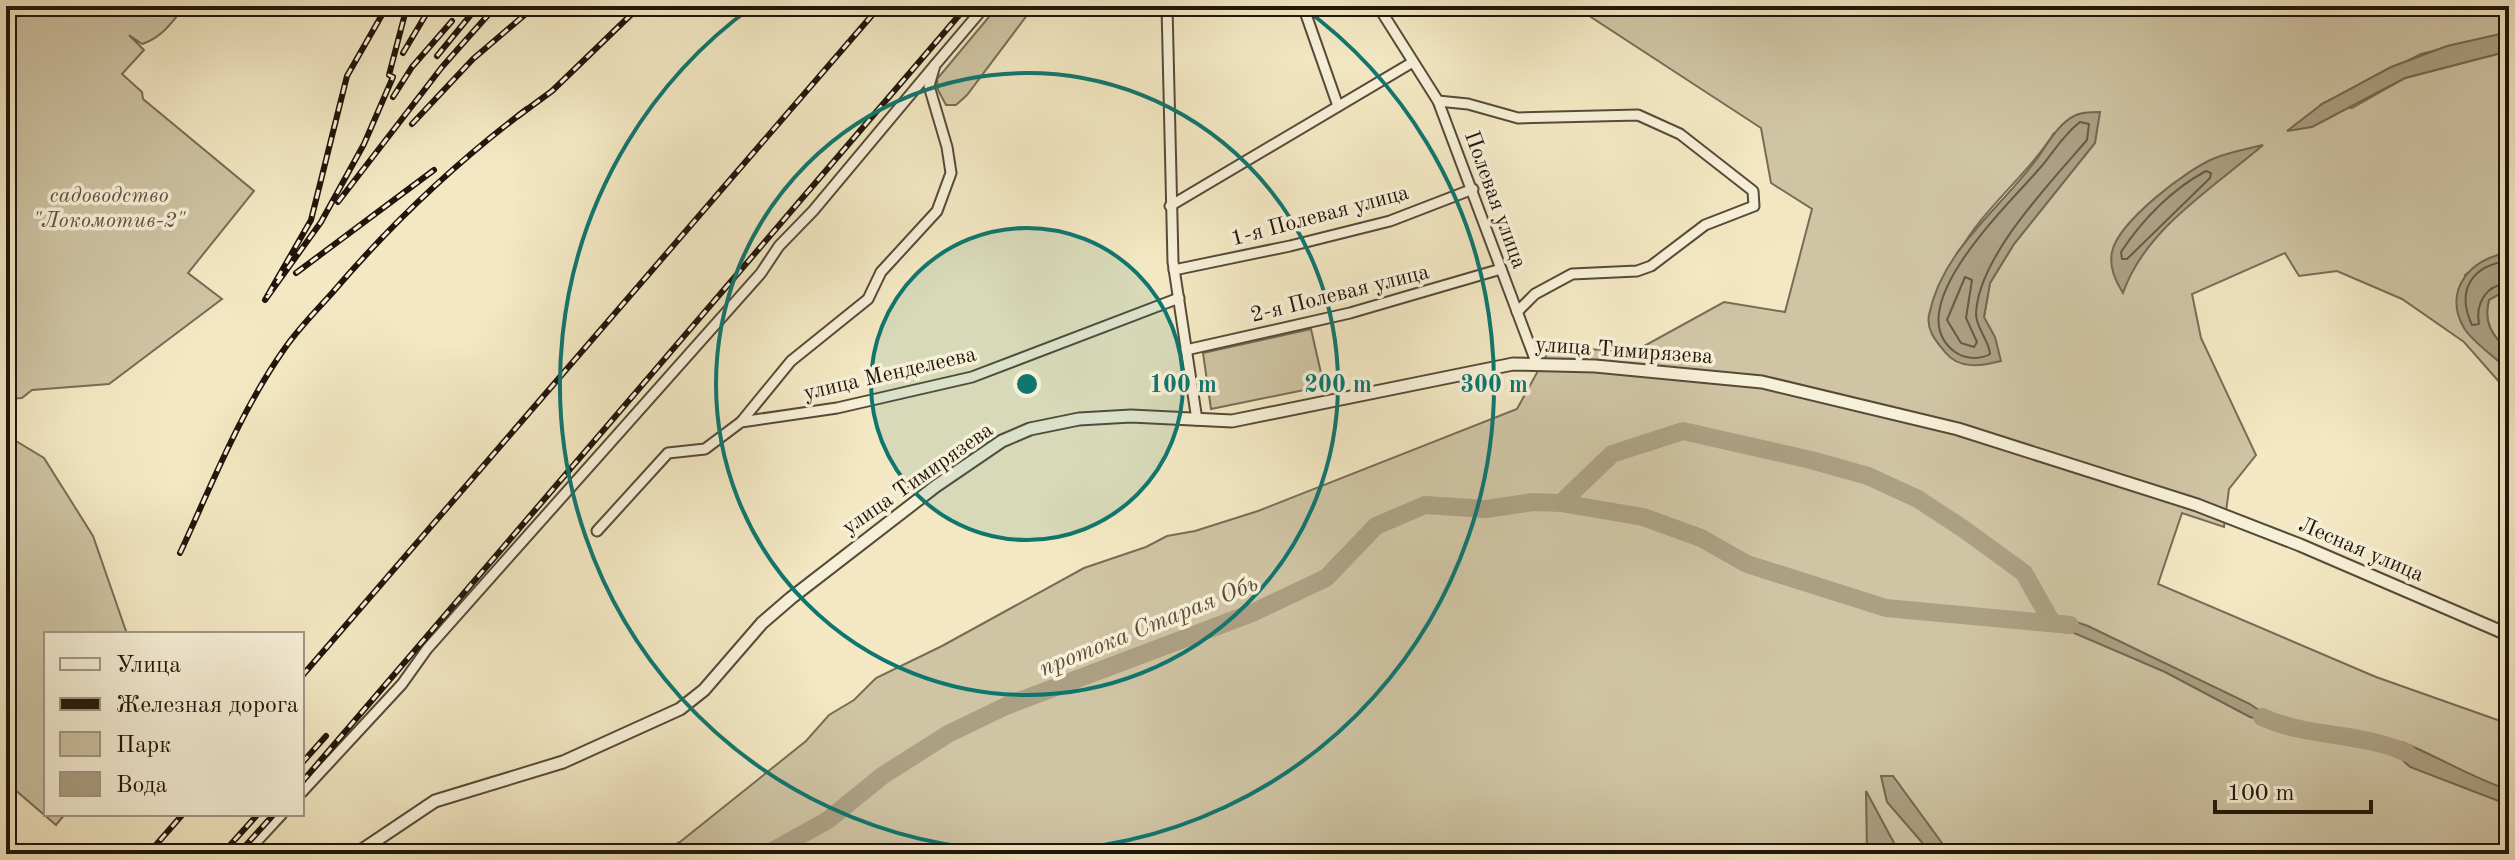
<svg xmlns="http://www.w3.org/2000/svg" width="2515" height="860" font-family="'Old Standard TT',serif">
	<rect width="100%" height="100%" fill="#f3e8c3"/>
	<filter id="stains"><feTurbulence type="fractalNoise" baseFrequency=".0025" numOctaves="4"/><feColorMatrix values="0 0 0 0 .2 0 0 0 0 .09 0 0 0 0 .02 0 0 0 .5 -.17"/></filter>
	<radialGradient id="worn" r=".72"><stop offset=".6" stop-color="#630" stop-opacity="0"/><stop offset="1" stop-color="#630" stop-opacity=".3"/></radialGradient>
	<!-- green -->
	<g fill="#cfc4a4" stroke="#786c57" stroke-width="2" fill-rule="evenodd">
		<path d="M6,6H185C172,22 162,38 142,44L129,35L144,50L122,74L142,92L143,99L254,191L188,273L222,299L109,384L32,390L22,398L8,399Z"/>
		<polygon points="998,6 1034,6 967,95 956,105 946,105 938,90 937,79"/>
		<path d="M1574,6H2509V32L2421,54L2322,104L2352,108L2405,78L2509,51V253L2499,254L2465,275L2494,356L2509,371V393L2464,342L2402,299L2337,271L2299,276L2285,253L2192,294L2201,338L2256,455L2229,489L2224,527L2182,513L2158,584L2376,677L2509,724V854H657L680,842L806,741L829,715L854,700L876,678L942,646L1084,568L1146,547L1167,536L1195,531L1258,511L1517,409L1550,349L1637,350L1724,302L1785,312L1812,209L1771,183L1761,128ZM2054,133L2094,143L2014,244L1990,283L1984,317L1958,254C1983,208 2026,177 2054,133Z"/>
		<path d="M2503,292L2509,293V351C2492,336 2483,322 2489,300Z"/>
		<polygon points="1311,329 1324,386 1211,409 1203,353"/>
		<polygon points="6,435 44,458 93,536 127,634 46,634 46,814 65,814 56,825 6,782"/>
	</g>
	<!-- water -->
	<g fill="#aca084" stroke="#746853" stroke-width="2">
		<polygon points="2509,32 2509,51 2405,78 2312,127 2287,131 2322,104 2391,67 2447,46"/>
		<path d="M2100,112L2095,143L2014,244L1990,283L1984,317L1995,337L2001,361C1982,366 1959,370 1945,352C1936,341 1926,330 1929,315C1942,250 1999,210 2036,160C2048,144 2057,124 2076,115C2082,112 2093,112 2100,112Z"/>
		<path d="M2263,145C2213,188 2145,229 2123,293C2115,280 2109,267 2112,252C2118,222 2187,169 2215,158C2230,152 2247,149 2263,145Z"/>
		<path d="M2509,253V293L2503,292L2489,300C2483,322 2492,336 2509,351V371C2496,357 2474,344 2464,328C2442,291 2471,257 2509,253Z"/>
		<polygon points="2055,615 2088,626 2250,704 2282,726 2250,717 2165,672 2046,621 2048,616"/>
		<path d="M2402,742C2439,757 2470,777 2509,790V805L2410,767L2384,743Z"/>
		<polygon points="1881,776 1893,776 1950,854 1932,854 1887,802"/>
		<polygon points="1866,791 1900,854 1867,854"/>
	</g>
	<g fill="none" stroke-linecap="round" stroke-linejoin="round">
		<!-- shore -->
		<g stroke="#665a47" stroke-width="2">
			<path d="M2080,122L2089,124L2087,140C2050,183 1978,257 1976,314C1976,328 1989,340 1990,354C1980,360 1965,359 1955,352C1896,309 2012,201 2040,168C2054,152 2062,136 2080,122Z"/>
			<path d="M2206,171L2211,173L2210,178L2127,259H2122L2121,252C2142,220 2172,189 2206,171Z"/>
			<path d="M2509,261C2471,265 2456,291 2472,325L2479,324C2475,304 2487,282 2509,285"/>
			<polygon points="1965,277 1972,280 1966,318 1977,342 1974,347 1961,343 1947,320"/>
		</g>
		<!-- river -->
		<g stroke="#aca084" stroke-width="18">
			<polyline points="1561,503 1612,454 1683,431 1811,460 1868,476 1918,499 1965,530 2024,573 2051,621"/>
			<path d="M2262,717C2308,738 2361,732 2407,753"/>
			<polyline points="767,854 828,820 882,776 948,734 1006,706 1252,613 1326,578 1376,526 1425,505 1486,509 1533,502 1561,503 1643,517 1701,538 1747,564 1886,608 2070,625"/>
		</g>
		<defs>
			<g id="minor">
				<polyline points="1167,6 1173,262 1197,420"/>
				<polyline points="1303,6 1338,106"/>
				<polyline points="1378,6 1438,101 1536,362"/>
				<polyline points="1438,101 1468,104 1518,118 1638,115 1680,134 1753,191 1754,206 1705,225 1651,266 1637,271 1572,274 1535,294 1517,312"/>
				<polyline points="1170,206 1413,62"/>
				<polyline points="1174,270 1290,246 1390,221 1473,189"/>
				<polyline points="1186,350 1350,313 1501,269"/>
				<polyline points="741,422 791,361 868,299 881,272 937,211 951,173 947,147 929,86 935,65 985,6"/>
				<polyline points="597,531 668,453 705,449 741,422 837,408 972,377 1179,298"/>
				<polyline points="302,792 402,684 427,649 761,273 779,246 813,211 935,65"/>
				<polyline points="245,854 282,814"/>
			</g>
			<polyline id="tertiary" points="356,854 435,801 563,762 680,709 704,690 762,623 791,598 936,486 1002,441 1030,429 1079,419 1131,416 1232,421 1513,364 1595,366 1762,382 1958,429 2197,505 2300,545 2509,635"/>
		</defs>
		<!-- minor casing -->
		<use href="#minor" stroke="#564a38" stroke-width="13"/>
		<!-- tertiary casing -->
		<use href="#tertiary" stroke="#564a38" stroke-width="15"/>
		<!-- minor -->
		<use href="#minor" stroke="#f7f0d8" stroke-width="9"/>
		<!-- tertiary -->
		<use href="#tertiary" stroke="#f7f0d8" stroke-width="11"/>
		<defs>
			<g id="rail">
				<polyline points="387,6 347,76 311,220 265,300 321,222 364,144 393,77 389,75 407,6"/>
				<polyline points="403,53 431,6"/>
				<polyline points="437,56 478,6"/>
				<polyline points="393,97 412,67 452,21"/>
				<polyline points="518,116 552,91 640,6"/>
				<polyline points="412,124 473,59 535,6"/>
				<polyline points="338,202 442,67 496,6"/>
				<polyline points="296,273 434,170"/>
				<path d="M180,553C212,484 241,410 285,348C299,328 317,310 333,292C392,223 454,164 527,109"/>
				<polyline points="302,676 880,6"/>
				<polyline points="302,763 326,736"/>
				<polyline points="302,782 967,6"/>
				<polyline points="148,854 183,814"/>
				<polyline points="222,854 258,814"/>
				<polyline points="238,854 274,814"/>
			</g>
		</defs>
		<!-- rail casing -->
		<use href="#rail" stroke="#21150a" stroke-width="6"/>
		<!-- rail -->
		<use href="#rail" stroke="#f7f0d8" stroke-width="3" stroke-dasharray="9" stroke-linecap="butt"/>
	</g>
	<!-- distance rings -->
	<circle cx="1027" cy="384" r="156" fill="#0f766e" fill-opacity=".12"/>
	<g fill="none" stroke="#0f766e" stroke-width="4">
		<circle cx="1027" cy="384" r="156"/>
		<circle cx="1027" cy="384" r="311"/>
		<path d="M1301 6A467 467 0 1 1 753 6"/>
	</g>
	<g text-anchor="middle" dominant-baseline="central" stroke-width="7" stroke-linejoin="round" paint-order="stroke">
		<!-- park labels -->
		<g font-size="22" font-style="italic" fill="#5e5240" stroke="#f7f0d8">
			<text x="109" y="196">садоводство<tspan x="109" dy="25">"Локомотив-2"</tspan></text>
		</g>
		<!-- street labels -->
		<g font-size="22" fill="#21150a" stroke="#f7f0d8">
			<text transform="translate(1495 200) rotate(70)">Полевая улица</text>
			<text transform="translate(1320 216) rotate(-15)">1-я Полевая улица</text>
			<text transform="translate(1340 294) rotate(-14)">2-я Полевая улица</text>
			<text transform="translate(1624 351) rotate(4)">улица Тимирязева</text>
			<text transform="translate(890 374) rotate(-13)">улица Менделеева</text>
			<text transform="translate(918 479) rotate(-35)">улица Тимирязева</text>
			<text transform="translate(2361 550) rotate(23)">Лесная улица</text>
		</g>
		<!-- water labels -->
		<g font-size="24" font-style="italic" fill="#594d3b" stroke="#f7f0d8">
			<text transform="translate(1149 627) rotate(-22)">протока Старая Обь</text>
		</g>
	</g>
	<circle cx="1027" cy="384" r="12" fill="#0f766e" stroke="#f7f0d8" stroke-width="4"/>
	<g font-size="24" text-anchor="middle" font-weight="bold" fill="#0f766e" stroke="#f7f0d8" stroke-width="7" stroke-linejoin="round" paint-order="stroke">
		<text x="1183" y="392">100 m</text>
		<text x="1338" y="392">200 m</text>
		<text x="1494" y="392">300 m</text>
	</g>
	<!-- margin -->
	<rect width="2515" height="860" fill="none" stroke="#f3e8c3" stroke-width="32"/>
	<rect x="8" y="8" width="2499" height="844" fill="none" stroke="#21150a" stroke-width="4"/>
	<rect x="16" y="16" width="2483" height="828" fill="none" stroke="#21150a" stroke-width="2"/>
	<!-- legend -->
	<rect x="44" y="632" width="260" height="184" fill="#f7f0d8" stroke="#a19886" stroke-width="2"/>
	<rect x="60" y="658" width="40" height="12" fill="#f7f0d8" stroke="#a19886" stroke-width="2"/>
	<text x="116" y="672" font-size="24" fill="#21150a">Улица</text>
	<rect x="60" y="698" width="40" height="12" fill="#21150a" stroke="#a19886" stroke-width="2"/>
	<text x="116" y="712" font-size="24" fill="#21150a">Железная дорога</text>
	<rect x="60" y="732" width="40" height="24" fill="#cfc4a4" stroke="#a19886" stroke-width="2"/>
	<text x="116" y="752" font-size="24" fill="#21150a">Парк</text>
	<rect x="60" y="772" width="40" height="24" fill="#aca084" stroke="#a19886" stroke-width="2"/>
	<text x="116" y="792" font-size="24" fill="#21150a">Вода</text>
	<!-- scale -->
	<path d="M2215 800v12h156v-12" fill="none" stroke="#21150a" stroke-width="4"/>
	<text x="2227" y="800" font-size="24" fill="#21150a" stroke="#f7f0d8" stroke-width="6" paint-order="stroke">100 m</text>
	<rect width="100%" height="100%" filter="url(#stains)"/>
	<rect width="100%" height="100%" fill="url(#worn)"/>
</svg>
